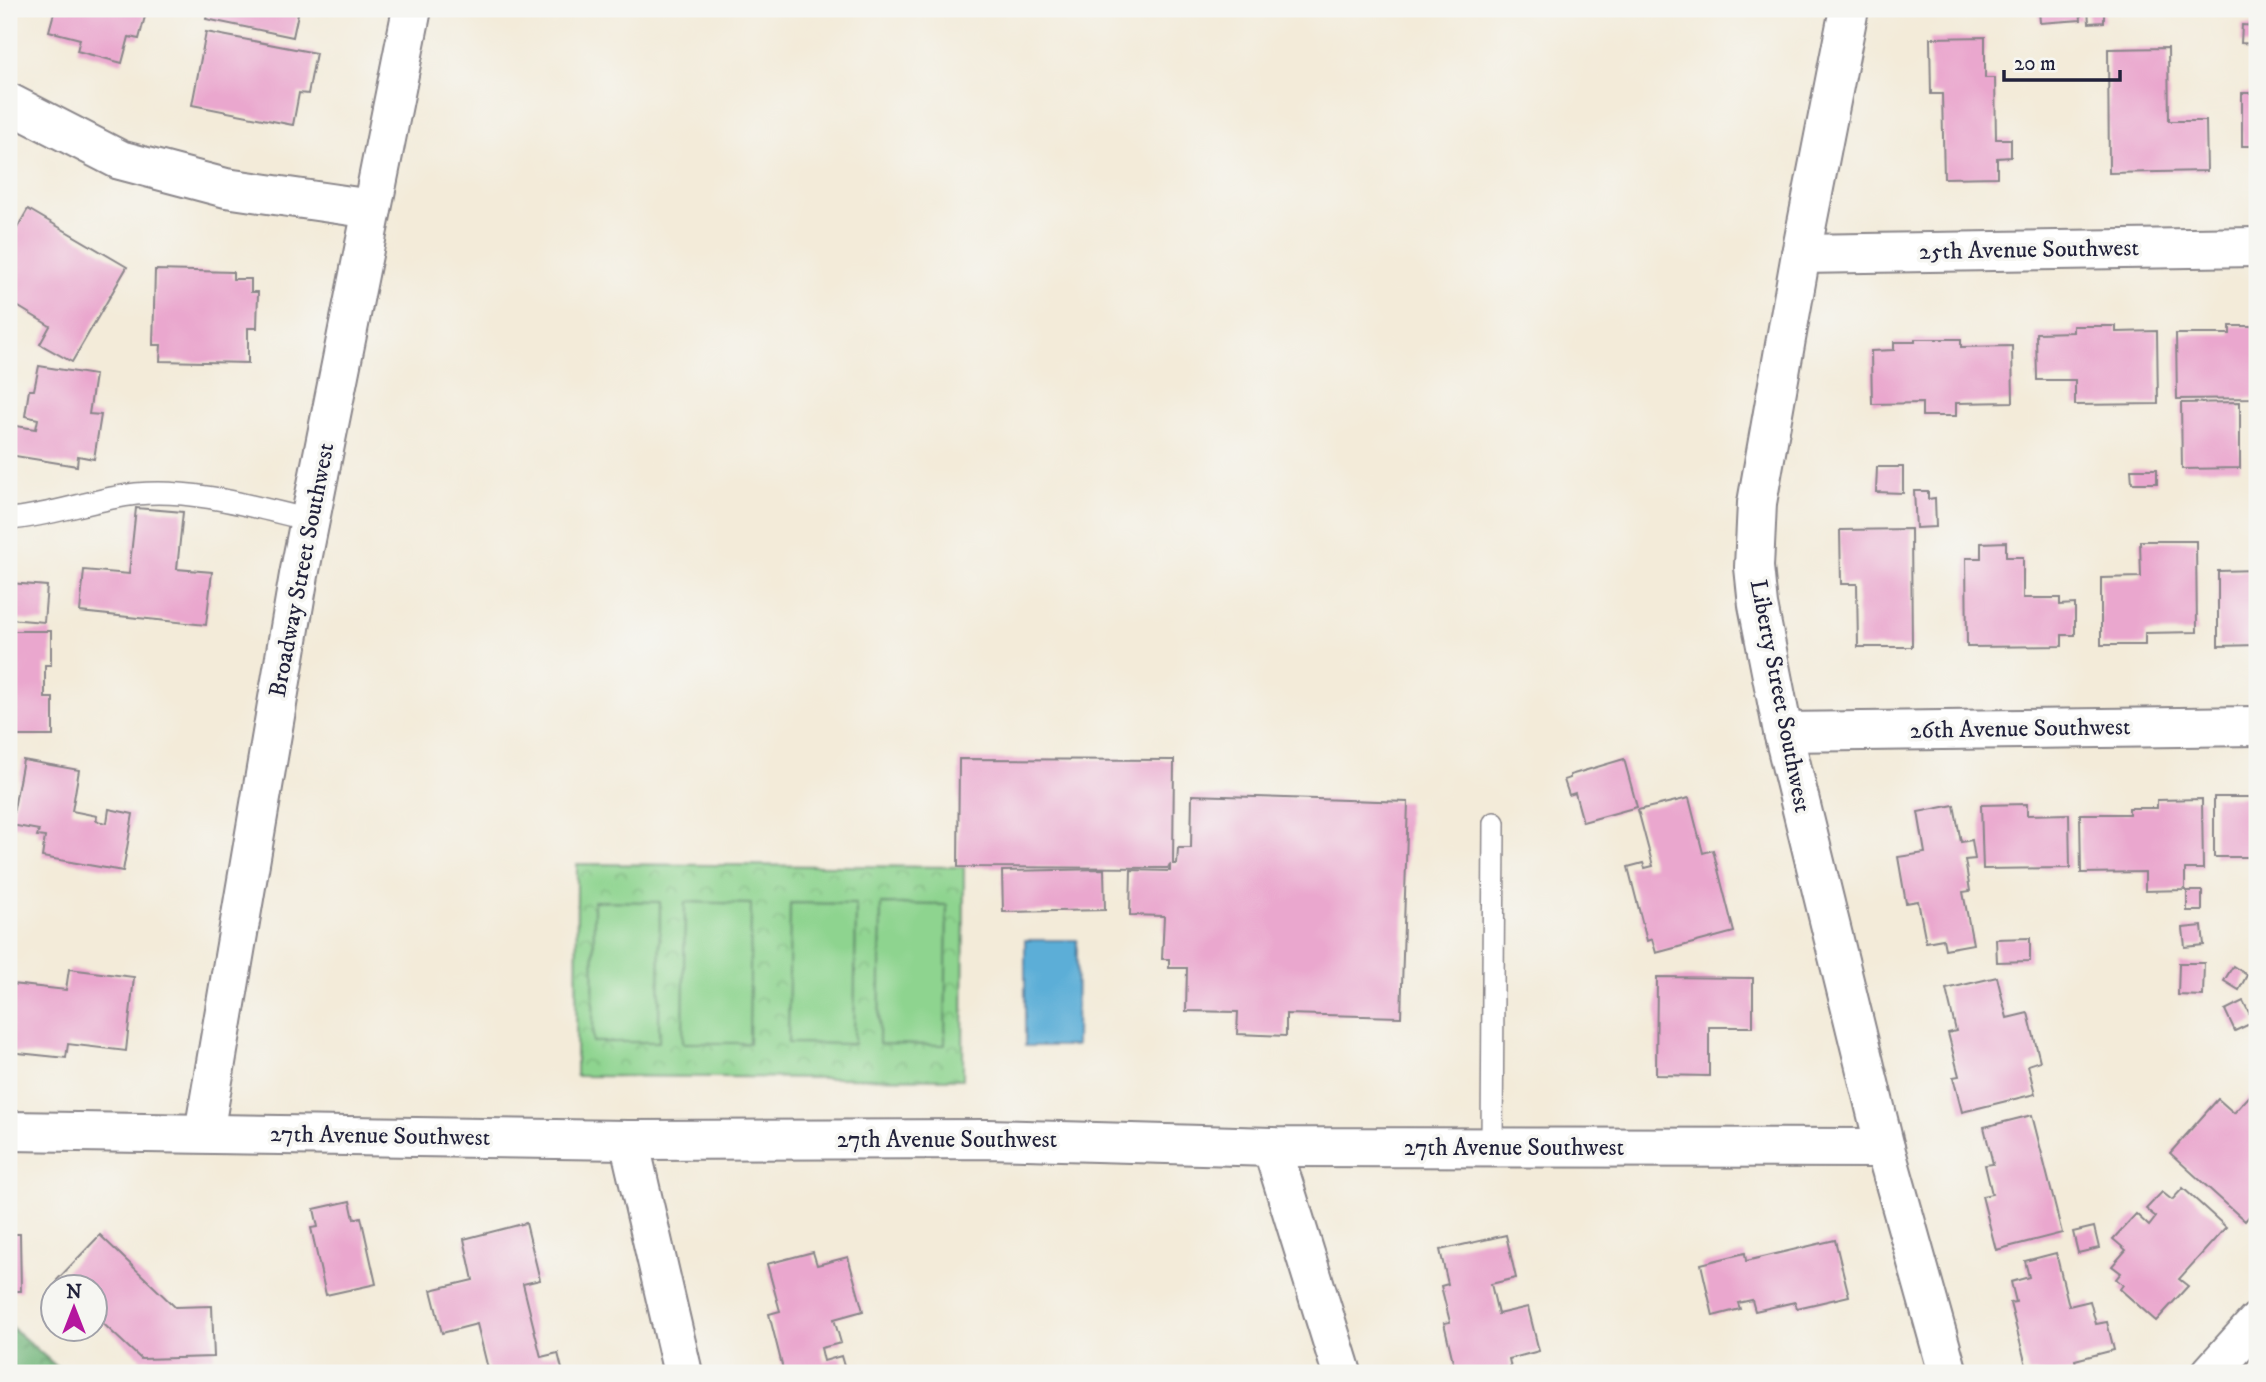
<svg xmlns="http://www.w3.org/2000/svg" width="2266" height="1382" font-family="'IM FELL DW Pica',serif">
	<defs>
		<pattern id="forest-crowns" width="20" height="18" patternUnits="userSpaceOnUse" patternTransform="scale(1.75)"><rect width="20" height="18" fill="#72b67a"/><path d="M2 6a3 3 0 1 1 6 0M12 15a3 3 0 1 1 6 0" fill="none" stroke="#5d9465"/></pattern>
		<pattern id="park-crowns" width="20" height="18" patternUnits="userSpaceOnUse" patternTransform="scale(1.75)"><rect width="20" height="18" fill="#8ed48f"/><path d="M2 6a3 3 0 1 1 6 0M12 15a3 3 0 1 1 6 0" fill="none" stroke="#7ab67c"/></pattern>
	</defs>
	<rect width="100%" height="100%" fill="#f6f6f2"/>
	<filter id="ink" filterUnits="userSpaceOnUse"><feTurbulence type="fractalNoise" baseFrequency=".0143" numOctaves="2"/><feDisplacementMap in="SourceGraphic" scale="14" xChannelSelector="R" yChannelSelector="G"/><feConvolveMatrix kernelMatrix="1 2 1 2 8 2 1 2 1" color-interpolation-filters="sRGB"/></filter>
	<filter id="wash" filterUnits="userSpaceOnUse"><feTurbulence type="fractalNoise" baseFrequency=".00686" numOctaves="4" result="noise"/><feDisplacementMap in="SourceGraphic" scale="28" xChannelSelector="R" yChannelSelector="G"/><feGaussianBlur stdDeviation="1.57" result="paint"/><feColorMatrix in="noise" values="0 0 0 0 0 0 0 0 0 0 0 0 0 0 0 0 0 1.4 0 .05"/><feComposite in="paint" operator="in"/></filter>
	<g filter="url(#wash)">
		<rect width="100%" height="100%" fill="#f3ebd9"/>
		<!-- forest -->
		<polygon fill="url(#forest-crowns)" stroke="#4a6c5a" stroke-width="2" points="9,1325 64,1373 9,1373"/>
		<!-- park -->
		<polygon fill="url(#park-crowns)" stroke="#587b65" stroke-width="2" points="577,864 964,867 963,1079 576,1076"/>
		<!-- pitch -->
		<g fill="#8ed48f" stroke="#587b65" stroke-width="2">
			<polygon points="594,901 660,902 659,1042 593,1042"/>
			<polygon points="685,902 751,904 749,1043 683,1043"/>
			<polygon points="790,903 856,904 854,1044 788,1043"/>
			<polygon points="881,904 947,905 945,1045 879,1044"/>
		</g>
		<!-- water -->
		<polygon fill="#5baed7" stroke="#3e6889" stroke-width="2" points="1025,940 1077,940 1076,1046 1025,1046"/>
		<g id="blocks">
			<!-- building -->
			<g fill="#eaa7ce">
				<polygon points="55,9 147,9 139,39 129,37 122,63 77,51 80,39 49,31"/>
				<polygon points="208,9 299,9 293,37 206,19"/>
				<polygon points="2039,9 2080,9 2081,20 2040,23"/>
				<polygon points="2088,9 2104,9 2104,22 2089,23"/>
				<polygon points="2242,25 2256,26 2255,44 2241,43"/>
				<polygon points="206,32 316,53 308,94 299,93 293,125 192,105"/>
				<polygon points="1985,37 1985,78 1995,78 1996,139 2011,139 2011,157 1997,158 1997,177 1944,178 1942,94 1931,94 1930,38"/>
				<polygon points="2168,48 2169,121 2206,121 2207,171 2109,173 2108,49"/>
				<rect x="2242" y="93" width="15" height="53"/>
				<polygon points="28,209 127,267 72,362 40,344 50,326 9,301 9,242"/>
				<polygon points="155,270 233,272 233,279 251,279 251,292 258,292 257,328 248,328 248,363 160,361 161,345 153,345"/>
				<polygon points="2073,326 2116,326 2116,332 2157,331 2158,404 2075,405 2075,380 2037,380 2036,333 2073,332"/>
				<polygon points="2230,326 2257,326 2257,398 2177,399 2176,334 2230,334"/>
				<polygon points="1915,339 1961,339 1961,347 2012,346 2013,402 1956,403 1956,416 1922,416 1922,403 1872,404 1871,351 1894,350 1894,342 1915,342"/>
				<polygon points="39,366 95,375 89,414 101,415 94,459 78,456 77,466 9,455 9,425 36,429 38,419 25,416 29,390 34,390"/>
				<polygon points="2240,402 2240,468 2182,469 2181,403"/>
				<polygon points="1877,467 1903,467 1903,493 1876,492"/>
				<polygon points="2131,469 2157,469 2157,483 2132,483"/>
				<polygon points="1914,491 1928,491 1928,499 1935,498 1936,527 1916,528"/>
				<polygon points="136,508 183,512 177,569 212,572 206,625 80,612 84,570 129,574"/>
				<polygon points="1911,529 1912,647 1858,647 1857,584 1841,584 1840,530"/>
				<polygon points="2140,541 2196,541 2197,632 2145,633 2145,645 2101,645 2101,578 2141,577"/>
				<polygon points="2006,542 2006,557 2023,557 2023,598 2060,598 2060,605 2075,604 2075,635 2062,635 2062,646 1967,647 1966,558 1981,558 1981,543"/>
				<polygon points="2257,570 2257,645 2218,646 2218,571"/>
				<polygon points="9,583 47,586 44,622 9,619"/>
				<polygon points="9,631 51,631 51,665 45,665 45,698 53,698 53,736 9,736"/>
				<polygon points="959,759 1174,760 1173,864 1177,864 1178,848 1191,848 1192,795 1408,802 1401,1017 1286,1014 1286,1036 1237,1034 1238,1012 1186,1011 1187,968 1169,968 1169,959 1162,959 1164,916 1130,915 1131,870 1170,871 1170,864 1168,868 958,867"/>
				<polygon points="1624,759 1637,807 1583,822 1575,793 1569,795 1564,780 1570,778 1570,775"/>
				<polygon points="23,760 79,770 72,811 97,816 96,821 107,823 109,809 133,814 123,871 42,857 45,837 37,836 39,830 11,825"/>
				<polygon points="2214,797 2257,797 2257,886 2254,886 2254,857 2214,857"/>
				<polygon points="1689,798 1703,853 1713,850 1734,932 1656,953 1652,939 1647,941 1628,867 1643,863 1645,868 1653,866 1638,810"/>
				<polygon points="2202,799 2203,869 2185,869 2185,890 2145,891 2145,872 2081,873 2080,814 2129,814 2129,808 2157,808 2157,800"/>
				<polygon points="2027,804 2027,815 2069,814 2070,868 1983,869 1981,805"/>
				<polygon points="1954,805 1961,842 1972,840 1975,859 1965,860 1970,891 1963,892 1973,944 1945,949 1943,939 1926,942 1918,901 1906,903 1898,857 1925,853 1918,812"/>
				<polygon points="1104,869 1105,910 1003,912 1002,871"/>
				<rect x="2187" y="891" width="15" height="20"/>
				<polygon points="2202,926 2204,945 2185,947 2183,928"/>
				<polygon points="2030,938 2030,961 1997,962 1996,939"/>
				<polygon points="2179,963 2204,963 2203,996 2178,995"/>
				<polygon points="2233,966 2247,975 2239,990 2224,981"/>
				<polygon points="69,969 134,977 126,1051 68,1044 66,1058 9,1052 9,976 13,976 12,984 66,990"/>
				<polygon points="1657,977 1753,978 1753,1027 1709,1027 1709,1076 1656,1075"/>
				<polygon points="1997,977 2007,1018 2028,1013 2040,1061 2028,1065 2035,1094 1962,1112 1953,1077 1959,1076 1948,1033 1956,1031 1946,989"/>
				<polygon points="2243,1001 2254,1022 2235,1031 2225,1010"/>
				<polygon points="2257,1088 2257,1207 2245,1221 2170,1153 2218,1099 2234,1113"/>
				<polygon points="2032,1115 2062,1233 1996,1250 1982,1196 1992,1194 1985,1165 1993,1164 1984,1127"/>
				<polygon points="2183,1188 2226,1227 2179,1279 2188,1286 2156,1321 2120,1289 2123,1285 2116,1279 2121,1273 2112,1266 2126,1250 2113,1239 2136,1214 2149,1226 2156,1217 2146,1209 2162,1192 2172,1200"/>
				<polygon points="350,1201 354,1219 361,1217 376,1284 326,1295 311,1228 318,1227 314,1209"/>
				<polygon points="526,1223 540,1280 523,1284 541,1357 558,1353 563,1373 489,1373 477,1324 442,1333 431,1290 473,1280 464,1239"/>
				<polygon points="2094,1227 2099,1248 2078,1253 2073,1232"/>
				<polygon points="9,1234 20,1234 21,1291 9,1291"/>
				<polygon points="100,1235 175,1307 212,1306 214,1357 141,1359 94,1315 94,1288 65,1288 57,1280"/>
				<polygon points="1506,1235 1516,1278 1491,1284 1498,1314 1528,1307 1539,1351 1509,1359 1512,1373 1451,1373 1451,1370 1455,1370 1444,1323 1450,1322 1441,1286 1448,1284 1440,1250"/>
				<polygon points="1835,1240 1849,1296 1797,1308 1795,1302 1755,1311 1752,1300 1738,1303 1740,1309 1713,1316 1701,1264 1745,1253 1746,1261"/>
				<polygon points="813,1252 817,1265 848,1257 863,1311 834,1319 841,1343 821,1348 824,1361 841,1356 846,1373 784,1373 769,1314 780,1311 767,1264"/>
				<polygon points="2056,1253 2069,1306 2090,1301 2096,1324 2107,1322 2114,1350 2075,1360 2078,1373 2028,1373 2010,1303 2016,1302 2011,1282 2029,1277 2025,1261"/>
			</g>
		</g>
	</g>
	<g filter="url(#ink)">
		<use href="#blocks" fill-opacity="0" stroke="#8a868a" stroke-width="2"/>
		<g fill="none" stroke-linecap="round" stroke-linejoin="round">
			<defs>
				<g id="lane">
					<path d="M9,519C51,516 93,499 136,494C193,488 254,507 310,520"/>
					<polyline points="1492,1149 1494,823"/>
				</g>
				<g id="street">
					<polyline points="1849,9 1801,254 1757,503 1754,567 1758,605 1783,732 1885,1148 1948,1373"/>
					<polyline points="9,103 120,160 226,188 372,209"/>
					<polyline points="1801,254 2257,247"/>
					<polyline points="1783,732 2257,726"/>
					<polyline points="9,1131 629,1140 987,1139 1272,1147 1885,1148"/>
					<polyline points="204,1133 299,575 412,9"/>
					<polyline points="629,1140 683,1373"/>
					<polyline points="1272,1147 1342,1373"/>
					<polyline points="2211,1373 2257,1322"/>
				</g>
			</defs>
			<!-- lane casing -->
			<use href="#lane" stroke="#8a868a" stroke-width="24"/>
			<!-- street casing -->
			<use href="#street" stroke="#8a868a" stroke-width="42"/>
			<!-- lane -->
			<use href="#lane" stroke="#fff" stroke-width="21"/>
			<!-- street -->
			<use href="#street" stroke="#fff" stroke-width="38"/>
		</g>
	</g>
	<g text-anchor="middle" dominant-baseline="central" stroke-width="7" stroke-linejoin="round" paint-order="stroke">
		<!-- street labels -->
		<g font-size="24" fill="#22223b" stroke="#f6f6f2">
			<text transform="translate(2029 250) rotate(-1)">25th Avenue Southwest</text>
			<text transform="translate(302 570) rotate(-79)">Broadway Street Southwest</text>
			<text transform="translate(1780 696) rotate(79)">Liberty Street Southwest</text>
			<text transform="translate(2020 729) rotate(-1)">26th Avenue Southwest</text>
			<text transform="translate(380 1136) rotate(1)">27th Avenue Southwest</text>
			<text x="947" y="1140">27th Avenue Southwest</text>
			<text x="1514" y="1148">27th Avenue Southwest</text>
		</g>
	</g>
	<!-- margin -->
	<rect width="2266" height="1382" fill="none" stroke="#f6f6f2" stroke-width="35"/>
	<!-- north arrow -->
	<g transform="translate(74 1308)"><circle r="33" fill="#f6f6f2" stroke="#a1a1a9" stroke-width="2"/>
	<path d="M0-5L12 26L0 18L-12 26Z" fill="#b5179e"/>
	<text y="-10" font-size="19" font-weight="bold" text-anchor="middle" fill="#22223b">N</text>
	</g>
	<!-- scale -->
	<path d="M2004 70v10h116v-10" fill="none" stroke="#22223b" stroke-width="3.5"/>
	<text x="2014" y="70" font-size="21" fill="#22223b" stroke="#f6f6f2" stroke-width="5" paint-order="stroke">20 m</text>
</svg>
